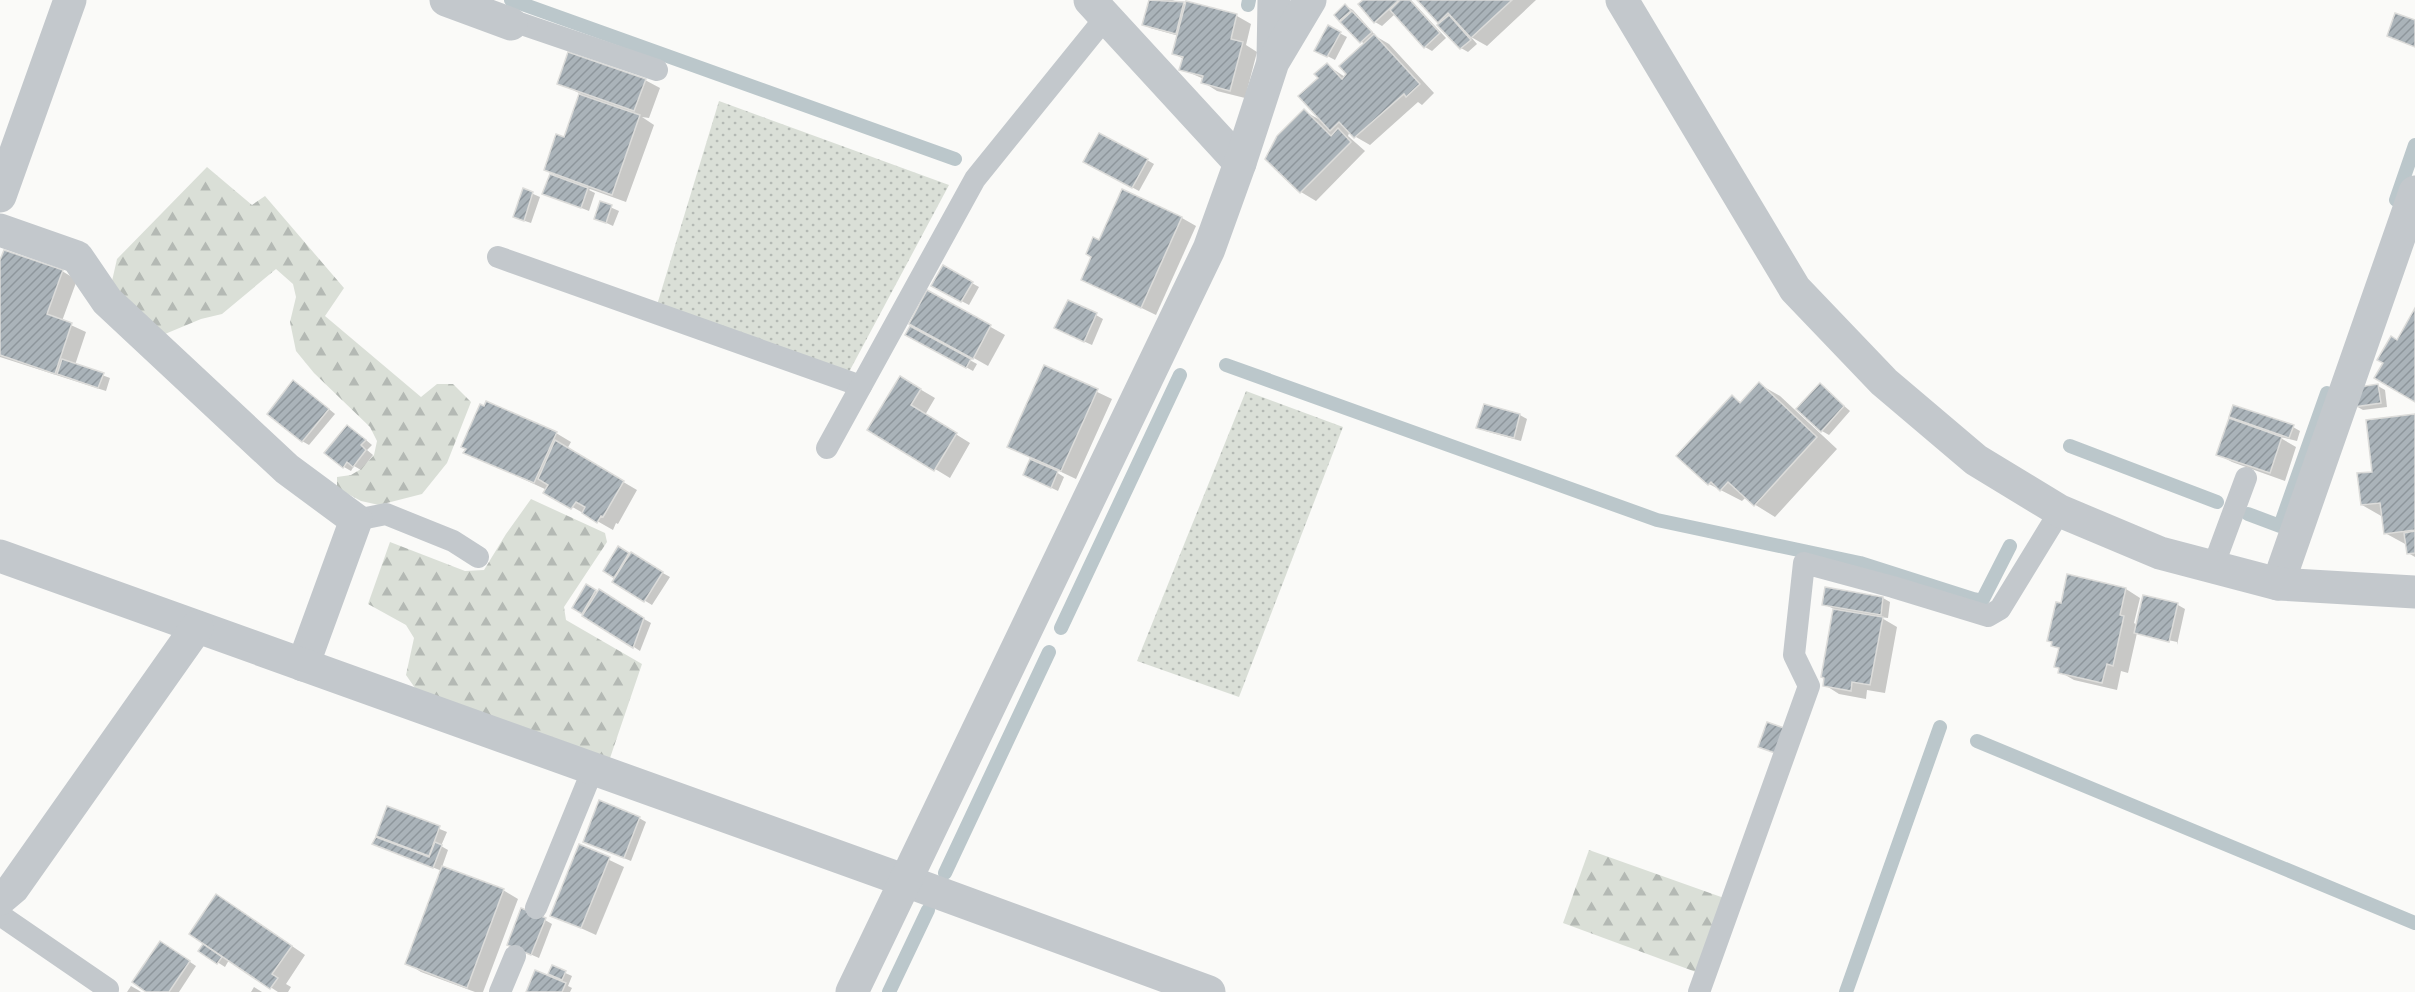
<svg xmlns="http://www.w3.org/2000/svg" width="2415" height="992" font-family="Quicksand,sans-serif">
	<defs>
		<pattern id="grass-dots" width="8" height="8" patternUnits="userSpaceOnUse" patternTransform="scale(1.5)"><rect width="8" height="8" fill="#dadfd7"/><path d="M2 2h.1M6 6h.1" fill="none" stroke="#b4b9b4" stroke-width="1.8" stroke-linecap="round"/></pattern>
		<pattern id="forest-firs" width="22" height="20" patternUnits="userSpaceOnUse" patternTransform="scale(1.5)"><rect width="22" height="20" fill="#dadfd7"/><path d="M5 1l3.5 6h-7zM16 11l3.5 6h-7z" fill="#b4b9b4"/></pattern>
		<pattern id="building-hatch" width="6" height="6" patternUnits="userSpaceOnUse" patternTransform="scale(1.5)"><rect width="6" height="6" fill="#aab3b9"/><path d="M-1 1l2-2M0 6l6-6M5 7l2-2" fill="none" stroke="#8e969c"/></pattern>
	</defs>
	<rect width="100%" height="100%" fill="#fafaf8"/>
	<!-- grass -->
	<g fill="url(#grass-dots)">
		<polygon points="719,101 949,185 849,372 657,305"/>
		<polygon points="1246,391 1343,427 1239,697 1137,661"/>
	</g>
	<!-- forest -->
	<g fill="url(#forest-firs)">
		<polygon points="207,167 252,205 265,196 344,288 325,316 421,397 437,384 453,384 471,402 447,463 422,494 379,505 361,501 337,488 337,477 351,475 361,469 374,455 377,441 370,427 314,373 296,351 290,322 296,297 293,284 276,269 222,314 201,319 165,334 118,292 112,281 117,259"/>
		<polygon points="531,499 605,533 607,542 564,607 566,620 642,664 609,761 415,688 406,675 414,638 406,625 368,604 390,542 465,571 484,570 506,534"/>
		<polygon points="1589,850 1724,898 1696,972 1563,923"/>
	</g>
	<!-- shadow -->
	<g fill="#0003">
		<polygon points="1150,0 1172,0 1187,5 1187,3 1237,16 1251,24 1246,45 1257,52 1245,98 1217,91 1203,82 1204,79 1181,69 1184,59 1174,54 1179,36 1150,28 1143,24"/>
		<polygon points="1365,0 1411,0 1446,38 1432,51 1425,47 1395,14 1382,26 1375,22"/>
		<polygon points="1419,0 1536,0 1487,46 1471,37 1477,44 1468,52 1461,48 1442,23"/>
		<polygon points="1346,6 1353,10 1377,37 1389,44 1434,93 1422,105 1418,102 1370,145 1349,133 1348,136 1365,151 1316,201 1301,192 1267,159 1304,111 1322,121 1320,78 1327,65 1345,77 1364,44 1336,15"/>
		<polygon points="1328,27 1347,37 1335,60 1316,50"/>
		<polygon points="645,80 660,88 649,118 642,117 654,125 626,202 590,189 589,190 595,193 589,211 544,193 560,178 546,170 565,139 581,94 559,83"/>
		<polygon points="1147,160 1154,164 1139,191 1092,166"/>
		<polygon points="524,190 540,197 531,223 522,220"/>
		<polygon points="601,203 619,211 613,226 596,218"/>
		<polygon points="1182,218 1196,226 1156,315 1082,279 1100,242"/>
		<polygon points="0,265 62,271 77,280 62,321 86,332 75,365 110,378 106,391 0,357"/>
		<polygon points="943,267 979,287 969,305 933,286"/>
		<polygon points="928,292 1005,335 988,366 926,331"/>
		<polygon points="1096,315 1103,319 1092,345 1063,332"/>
		<polygon points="911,328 977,364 973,371 907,334"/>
		<polygon points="1044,367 1112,399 1076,479 1057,470 1056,472 1064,477 1058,491 1025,475 1032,458 1009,446"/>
		<polygon points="901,378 935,398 925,415 970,443 950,478 869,429"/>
		<polygon points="1759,384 1780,396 1837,449 1775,517 1754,504 1746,497 1742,501 1709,484 1732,397 1742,403"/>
		<polygon points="1820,385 1850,411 1829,435 1822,431"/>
		<polygon points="301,386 335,414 309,445 302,441"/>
		<polygon points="2378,386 2385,390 2387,407 2363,410 2356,406"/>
		<polygon points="1520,415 1527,419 1521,441 1485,431 1478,427"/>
		<polygon points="2415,415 2415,557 2408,553 2407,545 2385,533 2383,517 2362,505 2373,473"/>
		<polygon points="2231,416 2293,427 2300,431 2297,441 2277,436 2296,447 2285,481 2232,462 2217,454 2241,423"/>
		<polygon points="355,431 372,445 367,450 373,455 361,470 354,466 351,471 344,467"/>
		<polygon points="556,433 571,442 567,449 637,490 618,524 616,523 613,530 546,492 547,490 465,452"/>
		<polygon points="618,548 670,577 652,605 614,582 617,578 605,570"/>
		<polygon points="2068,576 2126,589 2140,598 2134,623 2137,625 2144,597 2178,605 2185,609 2177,645 2177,642 2137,633 2128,673 2121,671 2117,690 2074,680 2060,672 2060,649 2052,645"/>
		<polygon points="587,586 651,623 640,651 574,607"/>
		<polygon points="1826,589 1883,598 1890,602 1888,618 1880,617 1897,627 1885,693 1867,690 1866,699 1839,694 1825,685 1826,678 1822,676 1834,609 1824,604"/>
		<polygon points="388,808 447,832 441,846 448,850 442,867 503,890 518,899 483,992 475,992 421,972 407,963 442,871 374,844"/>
		<polygon points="639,818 646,822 631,861 592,845"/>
		<polygon points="580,846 624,867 596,935 552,915"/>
		<polygon points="231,904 305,955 286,984 291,987 288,992 278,992 229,960 225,967 200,951 215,953"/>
		<polygon points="545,920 552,924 539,958 516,948"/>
		<polygon points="168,947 196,966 179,992 149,992"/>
		<polygon points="552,967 572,976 568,986 572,988 570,992 528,992 548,977"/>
		<polygon points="131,986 138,990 141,992 127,992"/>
		<polygon points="254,987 262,992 251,992"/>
	</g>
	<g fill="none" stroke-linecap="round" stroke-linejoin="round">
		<!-- stream -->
		<g stroke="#bbc7cb" stroke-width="14">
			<polyline points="511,0 955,159"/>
			<polyline points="1248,5 1249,0"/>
			<polyline points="2396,200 2415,145"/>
			<polyline points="1226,365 1657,520 1860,563 1976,600 1983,599 2010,546"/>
			<polyline points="2070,446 2217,502"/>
			<polyline points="2248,514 2280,526 2327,393"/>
			<polyline points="1061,628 1180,375"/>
			<polyline points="1977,741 2415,923"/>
			<polyline points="945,873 1049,652"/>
			<polyline points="889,992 928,910"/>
			<polyline points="1846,992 1940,727"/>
		</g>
	</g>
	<!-- building -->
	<g fill="url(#building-hatch)" stroke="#dcdcda" stroke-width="1.5">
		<polygon points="1149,0 1184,2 1176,34 1142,25"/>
		<polygon points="1363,0 1399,0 1374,23 1358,4"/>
		<polygon points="1400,0 1410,0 1440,33 1424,48 1390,10"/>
		<polygon points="1417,0 1512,0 1471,38 1448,13 1438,23"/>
		<polygon points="1186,1 1237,14 1231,39 1243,42 1230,91 1201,83 1203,76 1179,70 1183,57 1172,54"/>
		<polygon points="1345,4 1351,11 1339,21 1334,15"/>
		<polygon points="1352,11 1372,32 1360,43 1340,22"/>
		<polygon points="2395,13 2415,20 2415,47 2387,36"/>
		<polygon points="1449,15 1471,40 1460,49 1437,25"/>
		<polygon points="1328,25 1341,32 1327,57 1314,51"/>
		<polygon points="1374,34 1420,84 1406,97 1404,94 1354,138 1339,122 1330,131 1298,96 1318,78 1314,74 1327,63 1342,79 1346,74 1339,66"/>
		<polygon points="568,52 646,79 634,111 557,84"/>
		<polygon points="579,94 640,115 612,195 544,170 556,134 564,137"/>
		<polygon points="1304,109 1331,136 1338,128 1351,142 1300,193 1265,159 1277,136"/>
		<polygon points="1099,133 1148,159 1132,188 1083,162"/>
		<polygon points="550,174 588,188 581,208 542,194"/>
		<polygon points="523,188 533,192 524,221 513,217"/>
		<polygon points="1122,189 1182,217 1141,308 1081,280 1091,257 1086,254 1093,237 1099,240"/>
		<polygon points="600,201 612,205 606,223 594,219"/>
		<polygon points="4,250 63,270 47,314 72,323 55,374 0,355 0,260"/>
		<polygon points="943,265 973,282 961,302 931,286"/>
		<polygon points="927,290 991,325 973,359 909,324"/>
		<polygon points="1068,300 1097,313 1084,342 1054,328"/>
		<polygon points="2415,308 2415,402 2374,378 2383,363 2377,360 2391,336 2397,340"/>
		<polygon points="910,326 971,359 966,368 905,335"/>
		<polygon points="62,359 104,373 98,388 57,374"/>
		<polygon points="1044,365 1098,389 1061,471 1007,447"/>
		<polygon points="900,376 921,389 911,405 957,433 934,471 867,430"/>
		<polygon points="293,380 329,409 302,442 267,414"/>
		<polygon points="1759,382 1817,437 1754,506 1728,482 1720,491 1711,482 1708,485 1676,456 1732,395 1740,403"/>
		<polygon points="1820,383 1844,406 1821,432 1796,409"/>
		<polygon points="2378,384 2381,403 2354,407 2359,387"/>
		<polygon points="486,401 557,432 534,483 463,453 466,449 461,447 480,404 484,406"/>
		<polygon points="1484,404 1520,414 1514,438 1476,428"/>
		<polygon points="2233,405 2294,425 2289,438 2229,417"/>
		<polygon points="2415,414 2415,530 2384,534 2380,503 2361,505 2357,473 2372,472 2366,420"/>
		<polygon points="2229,418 2282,437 2270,473 2216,455"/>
		<polygon points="347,425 366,440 361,445 366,450 353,467 347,462 343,468 324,453"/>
		<polygon points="555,440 624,481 603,517 601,516 597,523 582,513 585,507 576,502 571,509 543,493 548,485 538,479"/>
		<polygon points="1030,459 1058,471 1051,488 1023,475"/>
		<polygon points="2415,531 2415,553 2407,554 2404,533"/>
		<polygon points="618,546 629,553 614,578 603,571"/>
		<polygon points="631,552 663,572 644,602 612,582"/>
		<polygon points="2067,574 2126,588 2120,615 2124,616 2113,666 2107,664 2102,683 2058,673 2059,668 2054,667 2059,648 2051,646 2052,642 2047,641 2056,602 2061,603"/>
		<polygon points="586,584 596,590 582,614 572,608"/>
		<polygon points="1825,587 1883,597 1881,615 1822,605"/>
		<polygon points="599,589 644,618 633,648 582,616"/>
		<polygon points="2143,595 2178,603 2169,642 2134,633"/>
		<polygon points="1833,609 1883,617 1870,685 1852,682 1851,691 1823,686 1824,678 1821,677"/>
		<polygon points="1767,722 1784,728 1775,753 1758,747"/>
		<polygon points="599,800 640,817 624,858 583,842"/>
		<polygon points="387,806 440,826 429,856 376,836"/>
		<polygon points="376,837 429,857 435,842 442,845 433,868 372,844"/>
		<polygon points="579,844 610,857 581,928 550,916"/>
		<polygon points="442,866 504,889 467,988 405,964"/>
		<polygon points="216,894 292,946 272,974 278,978 270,989 189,934"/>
		<polygon points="521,908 546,918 531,955 507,945"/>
		<polygon points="160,941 190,961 169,992 146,992 132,982"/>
		<polygon points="203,944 222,957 217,964 198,951"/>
		<polygon points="552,965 566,971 562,980 548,974"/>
		<polygon points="535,970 566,983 562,992 526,992"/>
	</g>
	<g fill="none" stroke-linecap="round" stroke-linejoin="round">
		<!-- service -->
		<g stroke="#c3c8cc" stroke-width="22">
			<polyline points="511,24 516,22 657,70"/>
			<polyline points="498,257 861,386"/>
			<polyline points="827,448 975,179 1106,17"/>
			<polyline points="356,520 386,514 453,541 478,557"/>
			<polyline points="2213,567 2246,478"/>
			<polyline points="536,908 593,769"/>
			<polyline points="0,915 108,989"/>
			<polyline points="500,992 515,956"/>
			<polyline points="1699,992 1809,686 1794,655 1804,563 1893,587 1988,616 2000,609 2060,511"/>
		</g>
		<!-- minor -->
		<g stroke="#c3c8cc" stroke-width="33">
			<polyline points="446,0 511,24"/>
			<polyline points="1090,0 1240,163"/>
			<polyline points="1273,60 1274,0"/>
			<polyline points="0,196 70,0"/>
			<polyline points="0,230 77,257 107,301 287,469 356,520 303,665"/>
			<polyline points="0,556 906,881 1209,992"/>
			<polyline points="2278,584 2415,192"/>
			<polyline points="0,899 13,888 197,627"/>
			<polyline points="852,992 1209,249 1240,163 1273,62 1310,0"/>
		</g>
		<!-- tertiary -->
		<polyline stroke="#c3c8cc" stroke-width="33" points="1622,0 1795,289 1884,382 1976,460 2060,511 2160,553 2278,584 2415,592"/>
	</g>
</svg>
